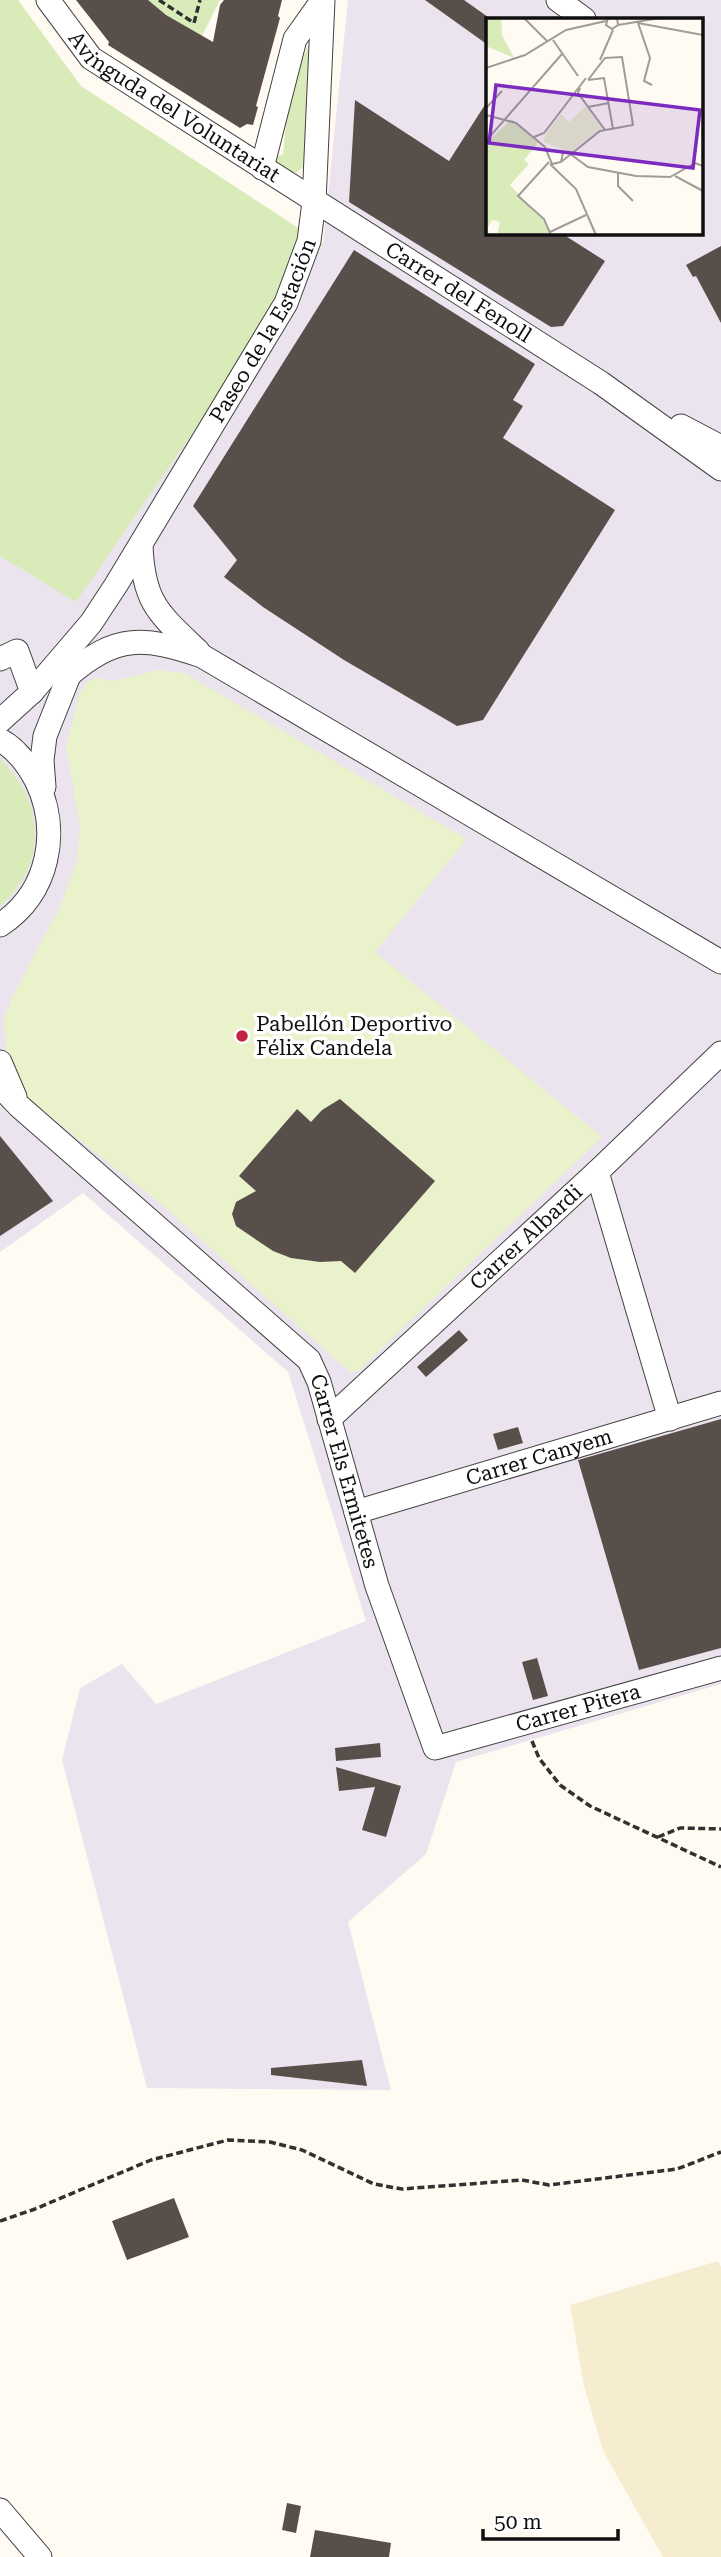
<svg xmlns="http://www.w3.org/2000/svg" width="721" height="2557" font-family="'Roboto Serif',serif">
	<rect width="100%" height="100%" fill="#fffbf2"/>
	<!-- industrial -->
	<path fill="#ebe4ee" fill-rule="evenodd" d="M348,0H721V1684L456,1762L426,1854L348,1922L391,2090L147,2088L62,1760L80,1688L122,1664L156,1704L366,1621L288,1372L83,1193L0,1252V556L76,601L323,244ZM488,19H702V233H488Z"/>
	<!-- farmland -->
	<polygon fill="#f6edd1" points="718,2261 721,2267 721,2557 663,2557 603,2451 584,2386 570,2305"/>
	<!-- green -->
	<g fill="#daebba">
		<polygon points="0,0 18,0 81,86 323,244 76,602 0,556"/>
		<polygon points="135,0 220,0 200,40"/>
		<path d="M309,44L308,157C301,177 290,176 275,165L274,156L283,155L289,89Z"/>
		<path d="M0,759C45,801 48,865 0,906Z"/>
	</g>
	<!-- pitch -->
	<polygon fill="#eaf2cc" points="157,670 184,673 467,839 375,952 602,1137 359,1370 350,1372 162,1205 24,1096 6,1052 4,1019 14,993 59,909 77,862 80,825 66,748 79,695 87,682 96,678 115,681"/>
	<!-- building -->
	<g fill="#584f4b">
		<polygon points="76,0 148,0 166,15 213,42 220,5 224,0 282,0 278,16 280,18 256,106 258,107 253,125 247,124 240,128 108,45 109,42"/>
		<polygon points="425,0 464,0 488,17 488,45"/>
		<polygon points="355,100 449,161 488,100 488,233 561,233 605,261 563,326 551,327 349,202"/>
		<polygon points="721,246 721,323 696,276 693,277 686,265"/>
		<polygon points="354,250 535,364 513,400 523,406 503,438 615,510 483,720 457,726 344,660 263,607 224,577 237,560 193,506"/>
		<polygon points="340,1099 435,1181 355,1273 341,1261 320,1262 291,1258 273,1251 236,1226 232,1214 236,1202 256,1191 239,1176 297,1109 311,1122 322,1110"/>
		<polygon points="0,1136 53,1201 0,1236"/>
		<polygon points="459,1330 468,1340 426,1377 417,1367"/>
		<polygon points="721,1419 721,1648 639,1670 578,1460"/>
		<polygon points="518,1427 523,1443 498,1450 493,1434"/>
		<polygon points="537,1658 548,1696 533,1700 522,1662"/>
		<polygon points="380,1743 381,1757 336,1761 335,1748"/>
		<polygon points="336,1767 401,1786 386,1837 362,1830 375,1787 339,1791"/>
		<polygon points="362,2060 367,2086 271,2075 271,2068"/>
		<polygon points="174,2198 189,2237 127,2260 112,2221"/>
		<polygon points="287,2503 301,2506 296,2533 282,2530"/>
		<polygon points="315,2530 391,2543 389,2557 310,2557"/>
	</g>
	<g fill="none" stroke-linecap="round" stroke-linejoin="round">
		<defs>
			<g id="minor">
				<path id="s1" d="M48,0L91,58L601,383L721,469"/>
				<polyline points="558,0 584,19"/>
				<polyline points="262,168 295,39 322,1"/>
				<polyline points="681,426 721,447"/>
				<path d="M141,545C143,602 158,613 198,651"/>
				<polyline points="0,659 17,651 32,692"/>
				<path d="M68,676C116,633 145,637 202,656L721,962"/>
				<path id="s2" d="M0,721L32,692L91,623L116,585L286,303L309,241L314,202L323,0"/>
				<path d="M0,740C15,748 28,765 36,780C61,831 49,893 0,925"/>
				<polyline points="44,787 42,760 45,736 74,663"/>
				<polyline points="0,1062 15,1097"/>
				<path id="s3" d="M0,1086L19,1106L309,1360L319,1382L377,1586L435,1748L721,1668"/>
				<polyline points="597,1172 670,1419"/>
				<path id="s4" d="M329,1419L597,1172L721,1053"/>
				<path id="s5" d="M356,1512L721,1403"/>
				<polyline points="0,2510 40,2557"/>
			</g>
		</defs>
		<!-- minor casing -->
		<use href="#minor" stroke="#424242" stroke-width="25"/>
		<!-- path -->
		<g stroke="#313131" stroke-width="3.5" stroke-dasharray="7 3.5" stroke-linecap="butt">
			<polyline points="159,0 194,23 200,0"/>
			<polyline points="532,1741 539,1758 560,1785 590,1806 721,1867"/>
			<polyline points="658,1837 680,1828 721,1829"/>
			<polyline points="0,2221 35,2209 151,2160 228,2140 270,2142 302,2150 374,2184 402,2189 522,2180 549,2185 677,2169 721,2152"/>
		</g>
		<!-- minor -->
		<use href="#minor" stroke="#fff" stroke-width="23"/>
	</g>
	<!-- markers -->
	<circle fill="#c32443" stroke="#fff" stroke-width="2.5" cx="242" cy="1036" r="7"/>
	<g text-anchor="middle" dominant-baseline="central" stroke-width="7" stroke-linejoin="round" paint-order="stroke">
		<!-- street labels -->
		<g font-size="21" fill="#0f0f0f" stroke="#fff">
			<text stroke="none"><textPath href="#s1" startOffset="168">Avinguda del Voluntariat</textPath></text>
			<text stroke="none"><textPath href="#s1" startOffset="508">Carrer del Fenoll</textPath></text>
			<text stroke="none"><textPath href="#s2" startOffset="474">Paseo de la Estación</textPath></text>
			<text stroke="none"><textPath href="#s4" startOffset="268">Carrer Albardi</textPath></text>
			<text stroke="none"><textPath href="#s5" startOffset="191">Carrer Canyem</textPath></text>
			<text stroke="none"><textPath href="#s3" startOffset="530">Carrer Els Ermitetes</textPath></text>
			<text stroke="none"><textPath href="#s3" startOffset="970">Carrer Pitera</textPath></text>
		</g>
		<!-- poi labels -->
		<g font-size="21" fill="#0f0f0f" stroke="#fff" text-anchor="start">
			<text x="256" y="1024">Pabellón Deportivo<tspan x="256" dy="24">Félix Candela</tspan></text>
		</g>
	</g>
	<!-- overview -->
	<g transform="translate(486 18)">
		<rect width="217" height="217" fill="#fffbf2"/>
		<path d="M0,0H15L16,17L28,40L0,28ZM26,101L52,125L38,142L43,146L24,167L58,203L64,217H11L14,204L6,202L0,213V125Z" fill="#daebba"/>
		<path d="M100,88L116,110L84,134L58,124L59,117L75,96L83,104Z" fill="#eaf2cc"/>
		<path fill="none" stroke="#9f9d97" stroke-width="2" d="M38,0L61,23M122,0L120,7L126,11L132,7L131,0M132,7L174,0M67,22L92,58M114,42L127,12M0,50L39,37L80,12L120,3M102,62L118,60L127,111M166,67L158,63L164,40L152,5L217,17M94,70L92,75L119,112M102,89L123,85M0,90L16,73M0,97L30,105L59,129L66,146L75,144L77,135M48,119L58,115L100,60M0,123L76,36M83,135L102,149L150,158L184,159L209,145L217,148M63,144L32,178L58,201L65,217M75,144L114,113L147,107L136,39L119,40L102,62M64,146L90,171L110,217M132,155V168L147,183M189,158L217,173M64,214L100,197"/>
		<path fill="#7b2cbf" fill-opacity="0.15" stroke="#7b2cbf" stroke-width="3.5" d="M10,67L214,92L207,150L3,125Z"/>
		<rect width="217" height="217" fill="none" stroke="#0f0f0f" stroke-width="3.5"/>
	</g>
	<!-- scale -->
	<path d="M483 2529v10h135v-10" fill="none" stroke="#0f0f0f" stroke-width="3.5"/>
	<text x="494" y="2529" font-size="21" fill="#0f0f0f" stroke="#ffffff" stroke-width="5" paint-order="stroke">50 m</text>
</svg>
